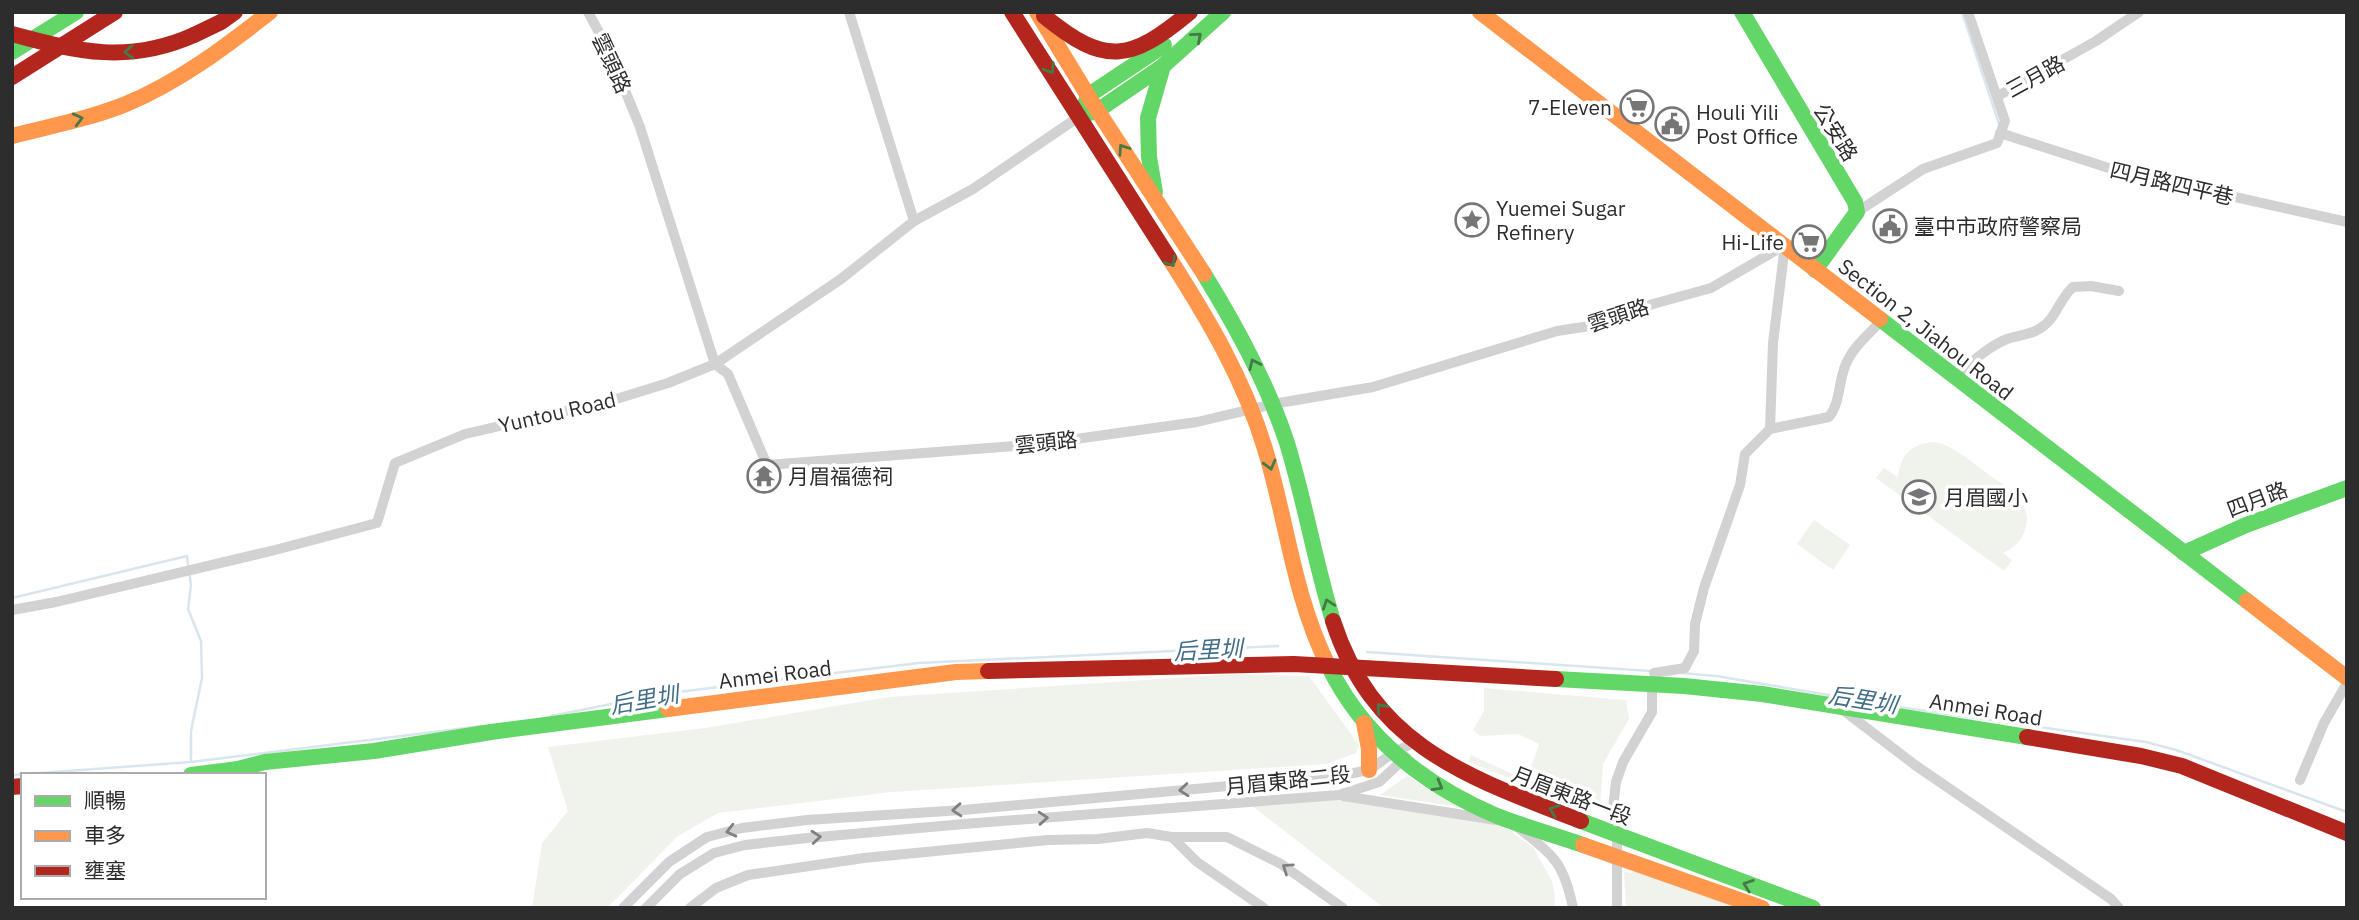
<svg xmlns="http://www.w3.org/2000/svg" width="2359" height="920" font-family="'IBM Plex Sans','Noto Sans TC',sans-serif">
	<rect width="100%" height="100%" fill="#fff"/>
	<!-- green -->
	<g fill="#f0f3eb">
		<path d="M1935,442C1953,446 1967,458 1981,469C2001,484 2035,500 2025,530C2021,542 2013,548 2003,553L2012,560L2004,571L1876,478L1884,468L1898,477C1900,455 1912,443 1935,442Z"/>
		<polygon points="1814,520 1850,545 1833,570 1797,544"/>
		<polygon points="1235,674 1309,676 1359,745 1356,753 1327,764 892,792 718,813 678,836 607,908 532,908 542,843 568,811 548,747 705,728 889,697"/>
		<polygon points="1484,688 1626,700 1629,719 1603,764 1600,806 1583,806 1468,762 1471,755 1519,777 1528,776 1539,744 1518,734 1480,736 1473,730 1484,711"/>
		<polygon points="1407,776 1459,807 1380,795"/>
		<polygon points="1338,800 1503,826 1533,847 1552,881 1555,897 1554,908 1384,908 1251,805"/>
		<polygon points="1641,870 1748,908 1626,908 1624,871 1630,873"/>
	</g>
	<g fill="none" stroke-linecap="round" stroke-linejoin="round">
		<!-- stream -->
		<g stroke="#d9e6ee" stroke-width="2.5">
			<polyline points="1962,12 1999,124"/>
			<polyline points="189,572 191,585 188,609 201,641 202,678 191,731 191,762"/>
			<polyline points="12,598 187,556 188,565"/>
			<polyline points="1367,652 1650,671"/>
			<polyline points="1681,673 1716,676 1912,709 2146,742 2176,750 2347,812"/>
			<polyline points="551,716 661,694 919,663 1278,646"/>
			<polyline points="12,775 191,762 482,726"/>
		</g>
		<!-- street -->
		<g stroke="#d2d2d2" stroke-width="10">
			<polyline points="588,12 608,49 640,127 715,364 728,374 767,465 1040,444 1197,422 1273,404 1373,387 1557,331 1596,325 1624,312 1711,288 1785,245"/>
			<polyline points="849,12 914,221"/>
			<polyline points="1998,96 2096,41 2139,12"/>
			<polyline points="2000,133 2115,170 2347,222"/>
			<polyline points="1857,212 1923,169 1997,143 2005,121 1968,12"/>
			<path d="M1953,378C1970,364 1987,347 2007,339C2018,335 2030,335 2039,329C2056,320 2059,299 2073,287L2091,286L2119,291"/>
			<polyline points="1770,429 1773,343 1785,245"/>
			<polyline points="12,610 56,602 275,550 377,523 395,463 465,434 613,400 668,383 715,364 841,279 914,221 973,189 1080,116"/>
			<path d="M1654,673L1685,668L1694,651L1695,624L1704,588L1740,485L1745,454L1770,429L1829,417C1841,402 1838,381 1846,364C1853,347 1869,334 1881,321"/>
			<polyline points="1843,710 1915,765 2111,899 2119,908"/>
			<polyline points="2300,780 2324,723 2347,683"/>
			<polyline points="1343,796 1496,820"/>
			<path d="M1515,825C1552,855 1563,859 1573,908"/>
			<polyline points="1172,837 1197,862 1264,908"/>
			<polyline points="623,908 669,862 707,837 742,828 807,820 963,810 1338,776 1369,770 1393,753 1415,742"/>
			<polyline points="646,908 680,874 714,853 745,845 807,838 964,824 1339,795 1379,782 1406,757"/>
			<polyline points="690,908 716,888 748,875 864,858 1048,840 1098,839 1147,833 1172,837 1227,837 1281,864 1343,908"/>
			<polyline points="1617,908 1617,835 1612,817 1616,782 1623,762 1652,712 1652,685"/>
		</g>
		<!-- fast -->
		<g stroke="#63d668" stroke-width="16">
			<polyline points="1742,12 1855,202 1857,212 1815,270"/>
			<polyline points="12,52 76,12"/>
			<polyline points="1085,104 1089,95 1164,45"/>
			<polyline points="1089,113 1097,111 1163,66 1223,12"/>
			<polyline points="1155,192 1149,157 1148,118 1163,66"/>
			<path d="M1204,274C1237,328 1267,383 1287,443C1305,502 1315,562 1333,621"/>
			<polyline points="1880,319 2247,601"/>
			<polyline points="2184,553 2246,525 2347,488"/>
			<path d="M1328,665C1363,737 1424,785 1497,816C1525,827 1555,835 1583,845"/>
			<polyline points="1556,679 1684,686 1762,694 2027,737"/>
			<polyline points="191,775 238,769 265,762 374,751 491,732 668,709"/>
			<polyline points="1581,821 1813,908"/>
		</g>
		<!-- slow -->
		<g stroke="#ff974d" stroke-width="16">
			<polyline points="1037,12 1090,99 1204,274"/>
			<polyline points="1480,12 1880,319"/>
			<path d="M12,136C50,126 89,119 126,104C179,82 225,47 270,12"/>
			<path d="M1169,258C1208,319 1244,379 1265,449C1287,521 1294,598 1328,665"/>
			<polyline points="2247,601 2347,678"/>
			<polyline points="668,709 956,672 988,671"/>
			<polyline points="1364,723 1369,749 1369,770"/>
			<polyline points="1583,845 1762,908"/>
		</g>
		<!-- jam -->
		<g stroke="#b3261e" stroke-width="16">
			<polyline points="1012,12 1169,258"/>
			<path d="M1044,16C1105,66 1130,62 1190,12"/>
			<polyline points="194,35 221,22 235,12"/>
			<polyline points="12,77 115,12"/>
			<path d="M1333,621C1374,747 1468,777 1581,821"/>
			<polyline points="988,671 1294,664 1556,679"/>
			<polyline points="2027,737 2141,756 2182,766 2347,833"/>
			<polyline points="12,787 23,786"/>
		</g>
		<!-- jam-bridge -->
		<path stroke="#b3261e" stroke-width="16" d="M12,34C78,52 129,64 194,35"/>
	</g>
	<!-- one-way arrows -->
	<defs><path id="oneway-chevron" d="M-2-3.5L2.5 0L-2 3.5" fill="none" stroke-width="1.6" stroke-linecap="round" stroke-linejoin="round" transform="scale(1.75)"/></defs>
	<g stroke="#457948">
		<use href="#oneway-chevron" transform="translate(1197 37) rotate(-41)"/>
		<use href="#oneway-chevron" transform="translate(129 52) rotate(176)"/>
		<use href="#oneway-chevron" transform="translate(1050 69) rotate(57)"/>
		<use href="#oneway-chevron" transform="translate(78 119) rotate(-14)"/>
		<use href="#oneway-chevron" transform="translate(1123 149) rotate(-124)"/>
		<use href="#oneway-chevron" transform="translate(1171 262) rotate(58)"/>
		<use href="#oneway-chevron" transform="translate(1254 364) rotate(-115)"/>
		<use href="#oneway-chevron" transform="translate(1270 465) rotate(75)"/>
		<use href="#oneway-chevron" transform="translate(1328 604) rotate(-109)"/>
		<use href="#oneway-chevron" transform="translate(1381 708) rotate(-132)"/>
		<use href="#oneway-chevron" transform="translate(1438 786) rotate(30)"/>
		<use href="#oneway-chevron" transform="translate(1554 810) rotate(-159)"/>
		<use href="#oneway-chevron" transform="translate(1748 885) rotate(-160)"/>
	</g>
	<g stroke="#808080">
		<use href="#oneway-chevron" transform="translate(1184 790) rotate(175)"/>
		<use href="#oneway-chevron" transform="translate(957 810) rotate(176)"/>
		<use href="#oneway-chevron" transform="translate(1043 818) rotate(-4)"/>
		<use href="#oneway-chevron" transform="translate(731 831) rotate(166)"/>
		<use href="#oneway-chevron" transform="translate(816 837) rotate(-5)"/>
		<use href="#oneway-chevron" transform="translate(1287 868) rotate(-146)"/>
	</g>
	<!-- icons -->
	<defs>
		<symbol id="supermarket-ring" viewBox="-11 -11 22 22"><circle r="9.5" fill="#fff" stroke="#767676" stroke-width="1.5"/><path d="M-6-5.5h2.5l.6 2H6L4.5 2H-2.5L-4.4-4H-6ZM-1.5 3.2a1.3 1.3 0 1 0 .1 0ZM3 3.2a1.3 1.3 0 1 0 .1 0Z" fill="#767676"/></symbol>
		<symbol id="civic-ring" viewBox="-11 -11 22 22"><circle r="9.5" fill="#fff" stroke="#767676" stroke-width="1.5"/><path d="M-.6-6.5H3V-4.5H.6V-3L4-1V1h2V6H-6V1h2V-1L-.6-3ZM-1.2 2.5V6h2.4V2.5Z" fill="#767676"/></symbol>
		<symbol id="sight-ring" viewBox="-11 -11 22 22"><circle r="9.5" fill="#fff" stroke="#767676" stroke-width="1.5"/><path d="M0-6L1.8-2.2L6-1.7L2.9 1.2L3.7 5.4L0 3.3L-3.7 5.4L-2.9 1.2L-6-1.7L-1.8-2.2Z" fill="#767676"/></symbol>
		<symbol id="temple-ring" viewBox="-11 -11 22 22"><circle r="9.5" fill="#fff" stroke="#767676" stroke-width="1.5"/><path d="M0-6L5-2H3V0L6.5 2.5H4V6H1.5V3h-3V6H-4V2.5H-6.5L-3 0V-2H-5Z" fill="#767676"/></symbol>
		<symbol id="school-ring" viewBox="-11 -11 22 22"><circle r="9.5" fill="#fff" stroke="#767676" stroke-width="1.5"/><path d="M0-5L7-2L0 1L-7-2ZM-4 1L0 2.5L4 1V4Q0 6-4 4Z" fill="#767676"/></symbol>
	</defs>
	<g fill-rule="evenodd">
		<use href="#supermarket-ring" x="1618" y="88" width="38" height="38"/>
		<use href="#civic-ring" x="1653" y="105" width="38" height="38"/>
		<use href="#sight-ring" x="1453" y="201" width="38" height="38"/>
		<use href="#civic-ring" x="1871" y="207" width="38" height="38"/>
		<use href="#supermarket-ring" x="1790" y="223" width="38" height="38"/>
		<use href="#temple-ring" x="745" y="457" width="38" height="38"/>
		<use href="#school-ring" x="1900" y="478" width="38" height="38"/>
	</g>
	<g text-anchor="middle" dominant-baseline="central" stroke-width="7" stroke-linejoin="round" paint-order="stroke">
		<!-- street labels -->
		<g font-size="21" fill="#2d2d2d" stroke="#fff">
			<text transform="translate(612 63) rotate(65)">雲頭路</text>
			<text transform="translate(2035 76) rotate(-29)">三月路</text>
			<text transform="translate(1836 132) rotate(58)">公安路</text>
			<text transform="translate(2172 183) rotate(13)">四月路四平巷</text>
			<text transform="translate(1618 315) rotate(-18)">雲頭路</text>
			<text transform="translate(1926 329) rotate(38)">Section 2, Jiahou Road</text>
			<text transform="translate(557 412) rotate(-13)">Yuntou Road</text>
			<text transform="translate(1046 442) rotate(-6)">雲頭路</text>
			<text transform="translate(2257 499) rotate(-21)">四月路</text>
			<text transform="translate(775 674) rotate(-7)">Anmei Road</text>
			<text transform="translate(1986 709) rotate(9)">Anmei Road</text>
			<text transform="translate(1288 780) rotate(-6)">月眉東路二段</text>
			<text transform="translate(1572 795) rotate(21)">月眉東路一段</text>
		</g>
		<!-- poi labels -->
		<g font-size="21" fill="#2d2d2d" stroke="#fff" text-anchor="start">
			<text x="1612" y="107" text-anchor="end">7-Eleven</text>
			<text x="1696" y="112">Houli Yili<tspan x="1696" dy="24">Post Office</tspan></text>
			<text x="1496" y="208">Yuemei Sugar<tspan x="1496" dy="24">Refinery</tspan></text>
			<text x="1914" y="226">臺中市政府警察局</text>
			<text x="1784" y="242" text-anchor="end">Hi-Life</text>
			<text x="788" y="476">月眉福德祠</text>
			<text x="1944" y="497">月眉國小</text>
		</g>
		<!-- water labels -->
		<g font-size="23" font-style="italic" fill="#426e87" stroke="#fff">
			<text transform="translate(1208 649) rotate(-3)">后里圳</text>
			<text transform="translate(644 699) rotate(-10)">后里圳</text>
			<text transform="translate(1863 699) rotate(9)">后里圳</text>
		</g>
	</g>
	<!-- border -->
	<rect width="2359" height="920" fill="none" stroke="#2d2d2d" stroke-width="28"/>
	<!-- legend -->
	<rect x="21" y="773" width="245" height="126" fill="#ffffff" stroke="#ababab" stroke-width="2"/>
	<rect x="35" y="796" width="35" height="10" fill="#63d668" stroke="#ababab" stroke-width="2"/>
	<text x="84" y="808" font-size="21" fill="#2d2d2d">順暢</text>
	<rect x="35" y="831" width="35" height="10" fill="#ff974d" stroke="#ababab" stroke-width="2"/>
	<text x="84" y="843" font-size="21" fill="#2d2d2d">車多</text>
	<rect x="35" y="866" width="35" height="10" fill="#b3261e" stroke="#ababab" stroke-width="2"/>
	<text x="84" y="878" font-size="21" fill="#2d2d2d">壅塞</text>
</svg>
